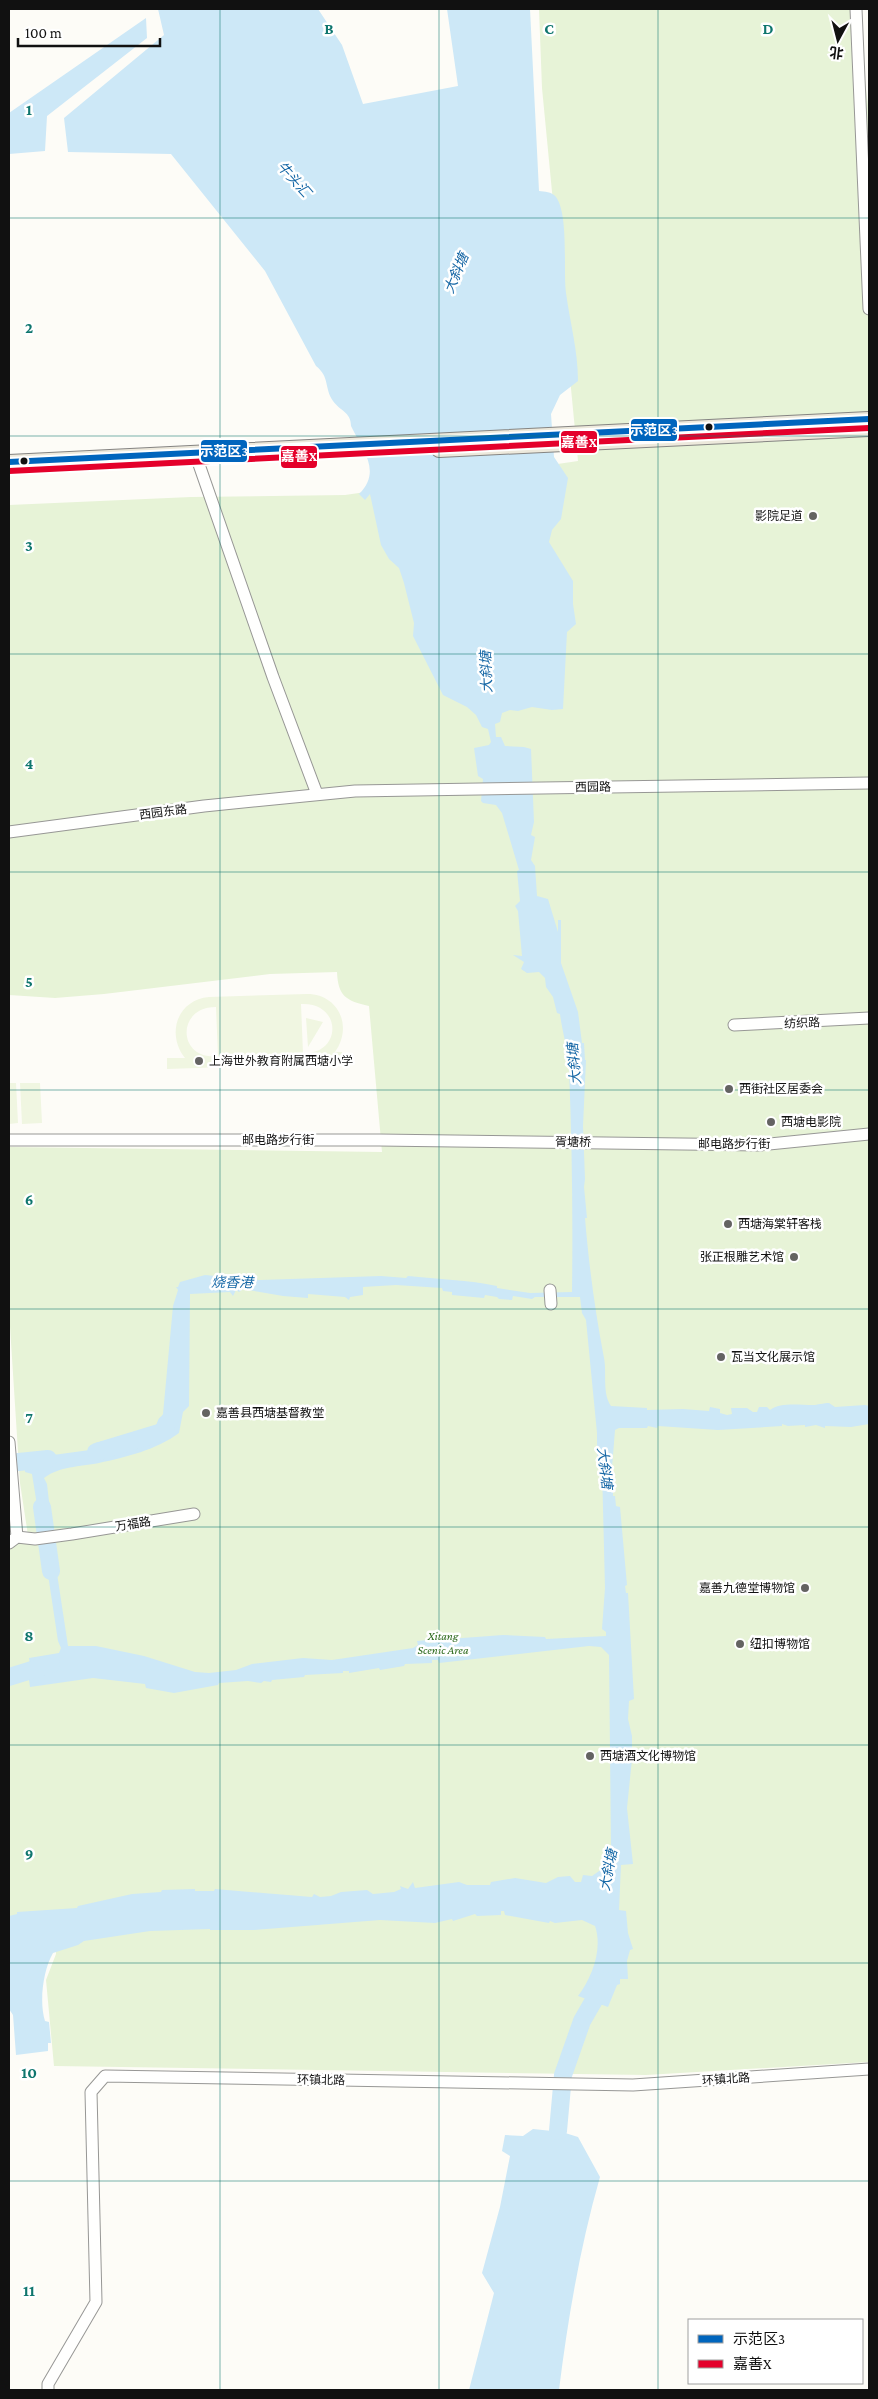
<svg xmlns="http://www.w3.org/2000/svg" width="878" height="2399" font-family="'Crimson Pro','Noto Sans SC',serif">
	<rect width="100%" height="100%" fill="#fdfcf7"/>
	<!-- green -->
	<path fill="#e7f3d7" d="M539,9H856L869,113V2062L646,2075L54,2066L46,1980L56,1954L55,1920L9,1922V1545L29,1542L20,1483L9,1311V1147L382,1152L369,1006C346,1001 338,996 337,972L270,974L104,994L55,998L9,995V505L191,497L345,495L578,461L542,88Z"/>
	<!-- pitch -->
	<g fill="#f0f6e1" fill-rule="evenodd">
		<path d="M307,994C339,994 353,1027 335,1052H342L343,1063L167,1069V1058H185C166,1034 177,1000 209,997ZM301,1004C343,1002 342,1055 303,1053ZM216,1007L218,1056C178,1061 175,1007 216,1007Z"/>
		<polygon points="306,1018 323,1022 308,1047"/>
		<polygon points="9,1083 16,1083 18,1123 9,1124"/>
		<polygon points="20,1083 40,1083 42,1123 22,1124"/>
	</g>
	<!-- water -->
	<g fill="#cde8f7">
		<path d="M158,9H318L342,45L363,104L458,86L447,9H530L539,191C545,192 551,191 556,197C569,215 563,270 566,293C570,323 578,350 578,381L560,395L551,414L554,457L568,478L561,519L552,530L549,542L573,581V604L576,624L567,632L563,709L552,710L532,707L518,711L510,710L502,713L500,722L495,724L496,737H501L505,746L524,747L531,749L534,822L531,835L535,837L531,860L535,866L537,896L548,899L558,932V920H561V963L578,1012L582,1043H584L585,1060H586L583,1126L585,1179L584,1187L587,1218H585C589,1266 595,1311 604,1358C607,1373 602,1393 611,1406L647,1408V1410L683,1409L709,1411L710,1407L720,1409V1413L727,1415L732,1414L731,1408H747L753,1412H757L759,1407H767L770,1410C780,1402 799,1405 813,1405C817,1405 824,1403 829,1403L835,1407L865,1405L869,1406V1424L851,1427L825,1426V1428L816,1425L805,1427V1425L788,1426L782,1424V1426L718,1430L658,1426L657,1428L648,1426L647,1428H619L615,1430L611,1480L613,1481V1496H615L616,1506L620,1507L627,1585L625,1586L626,1593H628L634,1699L629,1701L628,1719L632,1736V1759L627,1808L633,1864L621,1865L619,1910L626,1911L628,1933L633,1949L630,1950L627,1961L628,1979H620V1984L617,1985L608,2007L578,1996C592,1978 603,1949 595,1926L582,1920L555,1923L550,1921L549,1923L505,1915L504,1911H501V1915L477,1916L475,1914L453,1921L452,1919L435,1923L380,1920L254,1930H210V1929L150,1931L84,1941L78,1945L53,1953C43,1970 39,2002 45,2021L49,2022L51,2043H48V2051L16,2055L13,2015L9,2009V1916L17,1914V1912L77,1908L78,1906L132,1894L161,1892L162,1890L195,1889V1891H214L215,1889L312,1897L314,1894L320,1897L331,1896L341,1892L367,1890L373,1894L394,1892L401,1889L400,1886L408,1889L413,1882L415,1888L459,1882L467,1885H490L491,1882L515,1878L546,1883L558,1877L570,1876L575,1882H581L583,1875L592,1876L602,1869L601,1866L605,1864L611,1846L609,1655L601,1647L589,1646L439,1663L438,1660H432V1663L405,1664L404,1666L380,1670L379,1668L349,1673V1671H343V1673L305,1675L304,1677L272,1680L271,1682L264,1681L261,1683L248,1681L219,1683L218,1685L174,1693L146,1688L145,1684L93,1678L30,1687L27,1666L30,1665L29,1658L59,1653L61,1648L58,1641L44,1548L53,1547L68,1646H96L144,1656L195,1672L209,1673L236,1670L252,1664L303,1658L332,1660L413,1648L418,1645L417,1641L428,1640L429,1643L449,1639L503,1635L545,1637L546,1639L606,1636V1632L602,1629L605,1588L602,1468L600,1457L597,1456V1433L586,1320L582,1313L580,1297H535L532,1299L513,1296L512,1300L499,1299L497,1297L485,1295L484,1298L452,1295V1292L443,1291L442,1288L396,1285L363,1287V1295L350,1297L349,1300L345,1297L308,1294V1298L283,1296L243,1289L239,1292L236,1290L233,1296L230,1292L190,1294L189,1406L183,1412L179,1433C156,1450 126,1457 99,1463C79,1467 60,1466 44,1478L47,1484L52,1528L41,1530L32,1474L25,1472L24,1459L97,1449L95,1443L116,1438L119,1447L143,1441L148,1437L163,1414L173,1306L178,1290L176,1287H178L180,1282L205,1275L260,1280L381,1276L406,1278L408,1276C437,1279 469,1280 497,1286V1288L530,1293L572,1292C573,1217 572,1143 569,1069C568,1049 562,1031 560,1014L557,1013L553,997L546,987L545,978L539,972L527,973L521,969L524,962L513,955L522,956L518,911L515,906L520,901L517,871L519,870L502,813L496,805L483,803L481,801L483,779L478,776L474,748L489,745L491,742L488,729L482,727L476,715L467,707L443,695L413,636L414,623L404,583L399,568L389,559L381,545L370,494L365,500L359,494C382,471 363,451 351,426C351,412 340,411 333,401C324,388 330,377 316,366L265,271L171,154L68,152L64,118L164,35Z"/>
		<polygon points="146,18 147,38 47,116 45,151 9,154 9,113"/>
		<path d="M533,2129L562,2132L578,2137L600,2177C580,2247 568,2318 559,2390H469L494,2293L482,2273L500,2207L510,2156L502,2151L505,2135L523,2136Z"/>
	</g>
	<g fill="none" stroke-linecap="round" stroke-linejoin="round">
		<!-- river -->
		<g stroke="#cde8f7" stroke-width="18">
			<polyline points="96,1452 165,1431 166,1424"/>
			<polyline points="9,1463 48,1459"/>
			<polyline points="42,1507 51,1571"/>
			<polyline points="9,1677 51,1664"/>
			<polyline points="558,2131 563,2075 582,2021 605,1981"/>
		</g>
		<defs>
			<g id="minor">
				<polyline points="856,9 869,309"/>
				<polyline points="195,453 273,677 317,794"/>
				<polyline points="9,832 204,806 355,791 869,783"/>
				<polyline points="734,1025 869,1018"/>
				<polyline points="9,1140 379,1140 760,1145 869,1134"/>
				<polyline points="550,1290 551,1304"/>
				<polyline points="9,1442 17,1537"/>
				<polyline points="9,1543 17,1537 35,1539 72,1534 194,1514"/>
				<polyline points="48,2390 48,2384 96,2302 91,2092 105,2076 633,2085 869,2069"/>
			</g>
			<g id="major">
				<polyline points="439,450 869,429"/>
				<polyline points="9,462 869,419"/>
			</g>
		</defs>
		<!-- minor casing -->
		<use href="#minor" stroke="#979795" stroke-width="13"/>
		<!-- major casing -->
		<use href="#major" stroke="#858482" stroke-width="16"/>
		<!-- minor -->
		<use href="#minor" stroke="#fffffe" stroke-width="11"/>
		<!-- major -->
		<use href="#major" stroke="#ede9dc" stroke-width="14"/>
		<defs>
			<polyline id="bus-1" points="9,462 869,419"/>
			<polyline id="bus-2" points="9,471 869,428"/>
		</defs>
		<!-- bus-1 casing -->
		<use href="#bus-1" stroke="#fff" stroke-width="10"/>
		<!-- bus-2 casing -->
		<use href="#bus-2" stroke="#fff" stroke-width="10"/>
		<!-- bus-1 -->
		<use href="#bus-1" stroke="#0065bd" stroke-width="6"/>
		<!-- bus-2 -->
		<use href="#bus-2" stroke="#e4002b" stroke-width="6"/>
	</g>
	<!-- grid -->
	<path fill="none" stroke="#0f766e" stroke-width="1" stroke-opacity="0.55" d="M220,9V2390M439,9V2390M658,9V2390M9,218H869M9,436H869M9,654H869M9,872H869M9,1090H869M9,1309H869M9,1527H869M9,1745H869M9,1963H869M9,2181H869"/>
	<!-- markers -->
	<g fill="#111" stroke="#fff" stroke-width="2">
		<circle cx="709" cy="427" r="4.5"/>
		<circle cx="24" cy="461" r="4.5"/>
	</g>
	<g fill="#646362" stroke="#fff" stroke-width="2">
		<circle cx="813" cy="516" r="5"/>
		<circle cx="199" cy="1061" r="5"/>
		<circle cx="729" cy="1089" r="5"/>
		<circle cx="771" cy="1122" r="5"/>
		<circle cx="728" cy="1224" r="5"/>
		<circle cx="794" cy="1257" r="5"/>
		<circle cx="721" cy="1357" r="5"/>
		<circle cx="206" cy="1413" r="5"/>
		<circle cx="805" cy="1588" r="5"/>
		<circle cx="740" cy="1644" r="5"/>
		<circle cx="590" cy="1756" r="5"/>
	</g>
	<g text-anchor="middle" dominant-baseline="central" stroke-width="5" stroke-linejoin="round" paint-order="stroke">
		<!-- poi labels -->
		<g font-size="12" fill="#111" stroke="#fff" text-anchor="start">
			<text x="803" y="516" text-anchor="end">影院足道</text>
			<text x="209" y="1061">上海世外教育附属西塘小学</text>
			<text x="739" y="1089">西街社区居委会</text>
			<text x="781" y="1122">西塘电影院</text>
			<text x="738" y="1224">西塘海棠轩客栈</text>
			<text x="784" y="1257" text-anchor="end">张正根雕艺术馆</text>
			<text x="731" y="1357">瓦当文化展示馆</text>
			<text x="216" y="1413">嘉善县西塘基督教堂</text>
			<text x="795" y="1588" text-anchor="end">嘉善九德堂博物馆</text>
			<text x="750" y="1644">纽扣博物馆</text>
			<text x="600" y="1756">西塘酒文化博物馆</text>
		</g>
		<!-- street labels -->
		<g font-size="12" fill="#111" stroke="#fff">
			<text transform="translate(593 787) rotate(-1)">西园路</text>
			<text transform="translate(163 812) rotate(-7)">西园东路</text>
			<text transform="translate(802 1023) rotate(-2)">纺织路</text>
			<text x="278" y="1140">邮电路步行街</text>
			<text transform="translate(573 1142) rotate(1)">胥塘桥</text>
			<text x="734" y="1144">邮电路步行街</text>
			<text transform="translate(133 1524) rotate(-9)">万福路</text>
			<text transform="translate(726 2079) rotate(-4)">环镇北路</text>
			<text transform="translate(321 2080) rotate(1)">环镇北路</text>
		</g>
		<!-- park labels -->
		<g font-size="12" font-style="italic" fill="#2f6b1f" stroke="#fff">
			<text x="443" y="1636">Xitang<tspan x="443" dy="14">Scenic Area</tspan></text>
		</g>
		<!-- water labels -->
		<g font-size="14" font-style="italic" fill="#1768a6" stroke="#fff">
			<text transform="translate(294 179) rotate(48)">牛头汇</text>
			<text transform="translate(456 273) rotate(-67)">大斜塘</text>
			<text transform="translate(486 672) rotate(-92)">大斜塘</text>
			<text transform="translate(574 1064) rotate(-95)">大斜塘</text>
			<text transform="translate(232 1282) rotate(1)">烧香港</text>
			<text transform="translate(605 1468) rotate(83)">大斜塘</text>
			<text transform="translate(608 1870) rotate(-79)">大斜塘</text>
		</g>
	</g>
	<g font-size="16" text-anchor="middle" font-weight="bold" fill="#0f766e" stroke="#fff" stroke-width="5" stroke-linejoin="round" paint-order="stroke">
		<text x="329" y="34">B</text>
		<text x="549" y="34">C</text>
		<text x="768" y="34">D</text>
		<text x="29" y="115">1</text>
		<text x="29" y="333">2</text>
		<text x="29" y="551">3</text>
		<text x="29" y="769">4</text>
		<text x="29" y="987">5</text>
		<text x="29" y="1205">6</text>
		<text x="29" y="1423">7</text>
		<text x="29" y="1641">8</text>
		<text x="29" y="1859">9</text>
		<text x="29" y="2078">10</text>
		<text x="29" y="2296">11</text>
	</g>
	<g stroke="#fff" stroke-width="2">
		<rect x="630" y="418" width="48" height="24" rx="5" fill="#0065bd"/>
		<rect x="560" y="430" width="38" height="24" rx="5" fill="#e4002b"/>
		<rect x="200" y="439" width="48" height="24" rx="5" fill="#0065bd"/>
		<rect x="280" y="445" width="38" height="24" rx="5" fill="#e4002b"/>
	</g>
	<g font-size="14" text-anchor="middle" font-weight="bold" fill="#fff">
		<text x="654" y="435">示范区3</text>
		<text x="579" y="447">嘉善X</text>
		<text x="224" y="456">示范区3</text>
		<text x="299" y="461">嘉善X</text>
	</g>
	<!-- border -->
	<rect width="878" height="2399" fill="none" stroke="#111111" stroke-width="20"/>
	<!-- legend -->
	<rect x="688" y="2319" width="175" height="65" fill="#ffffff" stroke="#a0a0a0"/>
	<rect x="698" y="2335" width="25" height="8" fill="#0065bd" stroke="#a0a0a0"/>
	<text x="733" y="2344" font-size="15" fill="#111111">示范区3</text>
	<rect x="698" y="2360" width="25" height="8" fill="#e4002b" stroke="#a0a0a0"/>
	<text x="733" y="2369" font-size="15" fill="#111111">嘉善X</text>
	<!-- north arrow -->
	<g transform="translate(838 40) rotate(187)" stroke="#ffffff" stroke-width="4" paint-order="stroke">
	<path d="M0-4L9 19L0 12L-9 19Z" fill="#111111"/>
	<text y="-8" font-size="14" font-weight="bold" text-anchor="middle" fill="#111111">北</text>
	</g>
	<!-- scale -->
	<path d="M18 38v8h142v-8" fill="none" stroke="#111111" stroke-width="2.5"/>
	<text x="25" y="38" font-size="15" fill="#111111" stroke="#ffffff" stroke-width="4" paint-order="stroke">100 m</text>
</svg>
